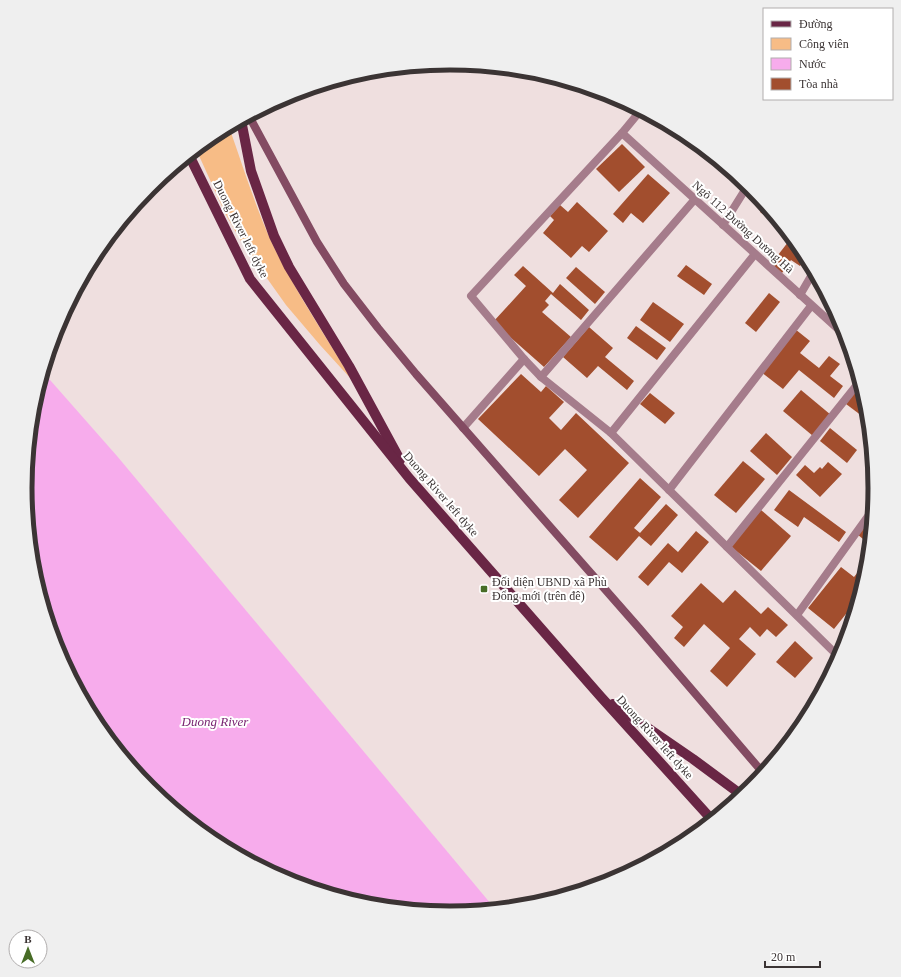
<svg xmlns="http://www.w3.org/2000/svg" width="901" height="977" font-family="Georgia,serif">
	<rect width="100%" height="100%" fill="#efdfdf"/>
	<!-- green -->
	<path fill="#f7bc86" d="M229,127C243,166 255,206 272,243C295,291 325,335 352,380L320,345L286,305L242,243L225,213L196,149L214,135Z"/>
	<!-- water -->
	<polygon fill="#f7acec" points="43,372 117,456 496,910 450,914 367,906 287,882 214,842 149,789 97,725 57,651 33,571 25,488 33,405"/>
	<!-- building -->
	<g fill="#a24e2e">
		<polygon points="622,144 645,167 619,192 596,169"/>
		<polygon points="648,174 670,193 643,223 631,213 623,223 613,214"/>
		<polygon points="577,202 608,231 589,252 582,246 571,258 543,233 554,220 550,216 560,205 568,212"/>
		<polygon points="765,205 788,232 788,233 760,212"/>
		<polygon points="792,237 804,252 812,266 810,268 803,262 800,266 791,260 782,273 771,264"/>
		<polygon points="686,265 712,284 704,295 677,276"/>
		<polygon points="523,266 553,293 560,284 589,310 581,320 551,294 545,301 549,305 542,312 571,337 544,367 493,322 526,286 514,275"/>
		<polygon points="576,267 605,292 595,304 566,278"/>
		<polygon points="769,293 780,302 756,332 745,323"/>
		<polygon points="653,302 684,324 670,342 640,320"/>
		<polygon points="636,326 666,348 657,360 627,338"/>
		<polygon points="589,327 613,348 605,357 634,381 627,390 598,366 587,378 563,357"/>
		<polygon points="795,329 810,341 800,353 819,368 829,356 840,364 830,376 843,386 834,398 799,370 783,389 761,372"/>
		<polygon points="521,374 541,392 546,386 564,402 549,418 561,430 576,413 629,463 578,518 559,500 587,470 565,449 539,476 478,419"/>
		<polygon points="861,384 868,406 869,416 866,419 846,404"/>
		<polygon points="801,390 831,415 813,436 783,411"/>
		<polygon points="650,393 675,413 665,424 640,404"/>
		<polygon points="830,428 857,450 847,463 820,441"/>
		<polygon points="766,433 792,457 777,475 750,451"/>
		<polygon points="871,434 872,447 865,441"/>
		<polygon points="743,461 765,479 736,513 714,495"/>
		<polygon points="828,462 842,474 820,497 796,475 805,465 814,473 820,467 822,469"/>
		<polygon points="640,478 661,497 634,528 640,533 666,504 678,515 651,546 639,536 617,561 589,537"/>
		<polygon points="789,490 846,532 839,542 804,517 798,527 774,510"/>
		<polygon points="761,510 791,536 761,571 730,546"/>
		<polygon points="868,520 873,524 870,545 857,534"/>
		<polygon points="696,531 709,542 682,573 669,562 648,586 638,577 668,543 678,552"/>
		<polygon points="865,563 868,566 868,572 861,595 834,629 808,608 841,567 854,577"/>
		<polygon points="701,583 723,603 735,590 761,614 768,607 788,625 776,637 767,629 760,637 750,627 739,639 756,654 727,687 710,671 730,648 704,624 684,647 674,638 683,627 671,616"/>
		<polygon points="795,641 813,658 795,678 776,662"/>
	</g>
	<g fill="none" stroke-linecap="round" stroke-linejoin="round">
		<!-- lane -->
		<g stroke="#a57c8b" stroke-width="8">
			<polyline points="723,225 748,185"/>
			<polyline points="800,295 814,271"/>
			<polyline points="541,377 695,199"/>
			<polyline points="611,433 755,254"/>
			<polyline points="669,490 811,306"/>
			<polyline points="727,547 860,381"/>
			<polyline points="797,615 874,508"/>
		</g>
		<!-- street -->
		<g stroke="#a57c8b" stroke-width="8">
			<polyline points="641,110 622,133 471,296 524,359 541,377 611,433 840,658"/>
			<polyline points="622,133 848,338"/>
			<polyline points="463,428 524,359"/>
			<polyline points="760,770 807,719"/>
		</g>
		<!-- secondary -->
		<polyline stroke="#834b62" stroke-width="8" points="249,116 317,242 344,284 378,328 416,374 639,628 764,774"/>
		<!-- primary -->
		<g stroke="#692645" stroke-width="10">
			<polyline points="241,120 251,171 274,236 289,267 349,366 400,460"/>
			<polyline points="189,155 250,279 409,478 601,697 713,821"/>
			<polyline points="613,704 693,759 743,796"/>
		</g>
	</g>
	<!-- markers -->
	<rect fill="#476c26" stroke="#fff" stroke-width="1.5" x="480" y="585" width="8" height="8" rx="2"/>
	<g text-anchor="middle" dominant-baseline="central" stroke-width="4" stroke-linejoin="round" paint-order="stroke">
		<!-- street labels -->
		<g font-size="12" fill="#3b3434" stroke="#fff">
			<text transform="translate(743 227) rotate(42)">Ngõ 112 Đường Dương Hà</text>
			<text transform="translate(241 229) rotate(63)">Duong River left dyke</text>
			<text transform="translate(441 494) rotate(49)">Duong River left dyke</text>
			<text transform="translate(655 737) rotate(48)">Duong River left dyke</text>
		</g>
		<!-- poi labels -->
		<g font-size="12" fill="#3b3434" stroke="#fff" text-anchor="start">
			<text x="492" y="582">Đối diện UBND xã Phù<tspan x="492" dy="14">Đổng mới (trên đê)</tspan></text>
		</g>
		<!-- water labels -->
		<g font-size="13" font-style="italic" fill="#792471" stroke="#fff">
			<text x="215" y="721">Duong River</text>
		</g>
	</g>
	<!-- crop -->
	<path d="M0 0H901V977H0ZM32 488a418 418 0 1 1 836 0a418 418 0 1 1-836 0Z" fill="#efefef" fill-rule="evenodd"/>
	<path fill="none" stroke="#3b3434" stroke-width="5" d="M32 488a418 418 0 1 1 836 0a418 418 0 1 1-836 0Z"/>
	<!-- legend -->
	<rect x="763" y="8" width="130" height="92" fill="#ffffff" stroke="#b1aeae"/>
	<rect x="771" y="21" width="20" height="6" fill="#692645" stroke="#b1aeae"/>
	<text x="799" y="28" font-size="12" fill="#3b3434">Đường</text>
	<rect x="771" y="38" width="20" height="12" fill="#f7bc86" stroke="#b1aeae"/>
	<text x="799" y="48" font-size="12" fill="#3b3434">Công viên</text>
	<rect x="771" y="58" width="20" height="12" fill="#f7acec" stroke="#b1aeae"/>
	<text x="799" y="68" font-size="12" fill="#3b3434">Nước</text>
	<rect x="771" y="78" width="20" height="12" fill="#a24e2e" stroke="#b1aeae"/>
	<text x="799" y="88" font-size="12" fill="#3b3434">Tòa nhà</text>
	<!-- north arrow -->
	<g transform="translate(28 949)"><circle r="19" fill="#ffffff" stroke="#b1aeae"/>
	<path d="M0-3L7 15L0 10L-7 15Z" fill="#476c26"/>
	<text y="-6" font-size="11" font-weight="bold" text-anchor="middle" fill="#3b3434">B</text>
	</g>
	<!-- scale -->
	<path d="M765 961v6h55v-6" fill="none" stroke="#3b3434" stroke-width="2"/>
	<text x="771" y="961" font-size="12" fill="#3b3434" stroke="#ffffff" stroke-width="3" paint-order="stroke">20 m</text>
</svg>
